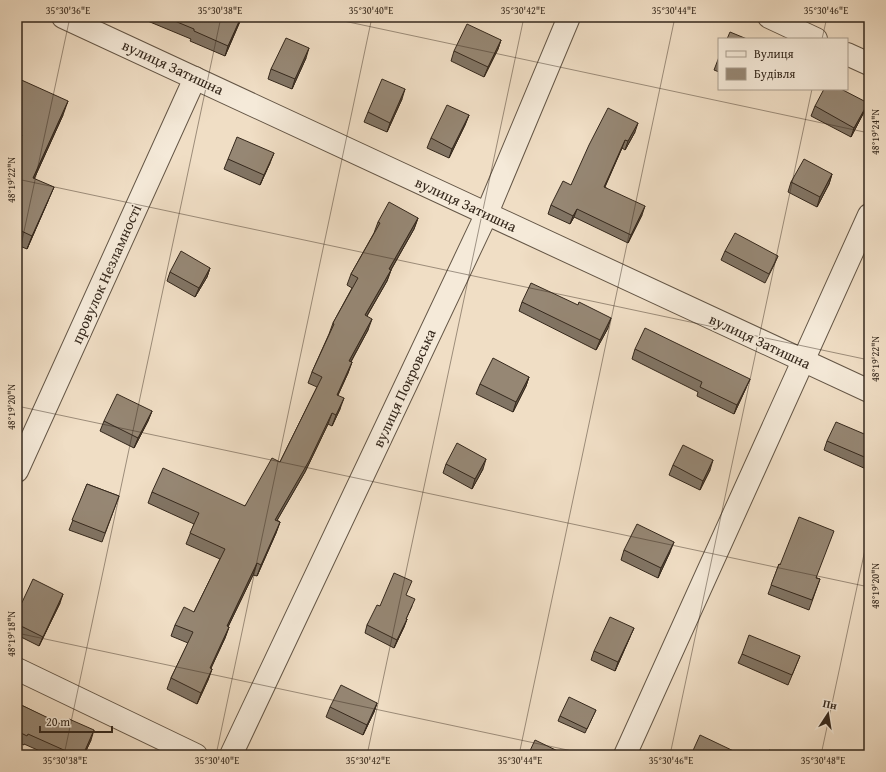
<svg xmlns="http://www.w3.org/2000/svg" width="886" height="772" font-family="'Gentium Book Plus',serif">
	<rect width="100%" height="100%" fill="#f0dec5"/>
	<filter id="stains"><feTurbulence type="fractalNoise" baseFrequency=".005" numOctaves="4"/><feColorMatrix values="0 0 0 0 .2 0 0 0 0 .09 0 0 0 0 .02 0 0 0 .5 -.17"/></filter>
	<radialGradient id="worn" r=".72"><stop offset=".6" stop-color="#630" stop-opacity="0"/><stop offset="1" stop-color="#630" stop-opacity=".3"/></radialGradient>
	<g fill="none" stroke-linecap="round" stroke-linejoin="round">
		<defs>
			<g id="minor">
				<polyline points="63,17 869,391"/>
				<polyline points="769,17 816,39"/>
				<polyline points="847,54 869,64"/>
				<polyline points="17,471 195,78"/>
				<polyline points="17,669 196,755"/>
				<polyline points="231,755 487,213 569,17"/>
				<polyline points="625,755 869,215"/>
			</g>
		</defs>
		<!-- minor casing -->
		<use href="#minor" stroke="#645646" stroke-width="24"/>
		<!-- minor -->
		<use href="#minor" stroke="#f5ead9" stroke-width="22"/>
	</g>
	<!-- wall -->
	<g fill="#817464" stroke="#35281c">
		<polygon points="138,17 242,17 225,56 190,41 191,39"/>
		<polygon points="857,17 869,17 869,24"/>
		<polygon points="501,40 498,49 484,77 451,61 454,51"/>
		<polygon points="719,57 719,72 714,70"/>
		<polygon points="306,58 292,89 268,79 271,69"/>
		<polygon points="17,78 63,115 34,179 48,201 27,249 17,245"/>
		<polygon points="402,99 387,132 364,122 368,112"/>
		<polygon points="815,106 864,112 851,137 811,116"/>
		<polygon points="469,115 465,125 449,158 427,148 431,138"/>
		<polygon points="635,132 625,150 622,148 605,187 642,215 628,243 574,217 570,224 548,214 551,205 571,185"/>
		<polygon points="228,159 270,163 260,185 224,169"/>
		<polygon points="832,174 829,184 817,207 788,192 791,182"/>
		<polygon points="418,218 414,229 391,270 387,281 367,316 368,330 351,362 352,362 348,373 338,395 340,409 332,426 328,424 305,472 277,520 280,522 276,533 257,576 253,575 228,627 229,627 225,638 211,668 212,669 208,680 197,704 167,689 171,678 188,643 171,636 175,625 194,612 220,559 186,544 194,524 148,503 152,492 245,506 280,462 317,387 308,383 312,372 329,334 333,323 352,288 347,285 351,274 374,233 378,222"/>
		<polygon points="725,251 778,256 774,265 765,283 721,260"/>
		<polygon points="210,268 207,277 195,297 167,281 170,272"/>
		<polygon points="522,302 608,328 596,350 519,311"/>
		<polygon points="635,349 746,388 734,414 697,396 698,392 632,359"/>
		<polygon points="529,377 526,386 513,412 476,394 480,384"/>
		<polygon points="152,411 148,421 134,448 100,431 104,421"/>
		<polygon points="869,436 869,462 866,469 824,450 827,441"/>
		<polygon points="446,464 483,469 472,489 443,473"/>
		<polygon points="673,465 710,470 700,490 669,475"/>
		<polygon points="87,484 119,496 102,542 69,530"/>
		<polygon points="624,550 670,552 658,578 621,560"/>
		<polygon points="779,564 820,579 809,610 768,594"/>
		<polygon points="407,596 412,606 406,619 407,619 404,627 394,648 365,633 367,625 380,606"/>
		<polygon points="60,603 39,646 17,635 17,613"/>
		<polygon points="630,637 615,671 591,660 594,651"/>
		<polygon points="742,654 800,656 788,685 738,663"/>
		<polygon points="17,703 91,740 84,755 49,755 24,744 24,745 17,742"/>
		<polygon points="377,703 374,712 363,735 326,717 330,707"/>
		<polygon points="596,710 585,733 558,721 560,716"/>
	</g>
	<!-- shaded-wall -->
	<g fill="#695e51" stroke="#35281c">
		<polygon points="241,17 240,21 225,56 228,46"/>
		<polygon points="501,40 498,49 484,77 488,67"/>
		<polygon points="309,48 306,58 292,89 295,79"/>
		<polygon points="405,89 402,99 387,132 390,123"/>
		<polygon points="68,101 63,115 28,192 33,178"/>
		<polygon points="868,103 864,112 851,137 854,128"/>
		<polygon points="469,115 465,125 449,158 452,149"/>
		<polygon points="638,123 635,132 625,150 628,141"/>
		<polygon points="625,140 622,148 601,195 604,187"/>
		<polygon points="274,153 270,163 260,185 264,175"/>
		<polygon points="832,174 829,184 817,207 820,197"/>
		<polygon points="54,187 48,201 27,249 32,236"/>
		<polygon points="645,206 642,215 628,243 631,235"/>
		<polygon points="577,209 574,217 570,224 573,216"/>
		<polygon points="418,218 414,229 385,280 389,269"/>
		<polygon points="210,268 207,277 195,297 199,288"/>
		<polygon points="391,270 387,281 361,326 365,315"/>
		<polygon points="611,318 608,328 596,350 600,340"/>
		<polygon points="372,319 368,330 345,372 349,361"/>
		<polygon points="352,362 348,373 333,406 337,395"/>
		<polygon points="529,377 526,386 513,412 516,402"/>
		<polygon points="750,379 746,388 734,414 737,405"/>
		<polygon points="344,398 340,409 332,426 336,415"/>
		<polygon points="152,411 148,421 134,448 138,438"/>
		<polygon points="332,413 328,424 305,472 271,531 275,520"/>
		<polygon points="486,459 483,469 472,489 475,479"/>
		<polygon points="713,460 710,470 700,490 703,481"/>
		<polygon points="280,522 276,533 257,576 261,565"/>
		<polygon points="674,542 670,552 658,578 661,568"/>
		<polygon points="257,563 253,575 223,637 227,626"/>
		<polygon points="63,594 60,603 39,646 43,637"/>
		<polygon points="407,619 404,627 394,648 397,640"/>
		<polygon points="229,627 225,638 206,679 210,668"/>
		<polygon points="634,628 630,637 615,671 618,662"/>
		<polygon points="212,669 208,680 197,704 201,693"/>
		<polygon points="377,703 374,712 363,735 367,725"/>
		<polygon points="94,730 91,740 84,755 83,755"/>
	</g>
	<!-- building -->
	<g fill="#968774" stroke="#35281c">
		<polygon points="165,17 241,17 228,46 194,31 194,29"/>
		<polygon points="467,24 501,40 488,67 454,51"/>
		<polygon points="730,32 747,39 727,39"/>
		<polygon points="286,38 309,48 295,79 271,69"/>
		<polygon points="17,78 68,101 33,178 54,187 32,236 17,229 17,147 22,135 17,133"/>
		<polygon points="382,79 405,89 390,123 368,112"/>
		<polygon points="824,89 841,89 868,103 854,128 815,106"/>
		<polygon points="447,105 469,115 452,149 431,138"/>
		<polygon points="608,108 638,123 628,141 625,140 604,187 645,206 631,235 577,209 573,216 551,205 563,181 571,185 589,145"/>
		<polygon points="237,137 274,153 264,175 228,159"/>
		<polygon points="804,159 832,174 820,197 791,182"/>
		<polygon points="389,202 418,218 389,269 391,270 365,315 372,319 349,361 352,362 337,395 344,398 336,415 332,413 309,461 275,520 280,522 261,565 257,563 227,626 229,627 210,668 212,669 201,693 171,678 193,632 175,625 184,607 194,612 225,549 190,533 199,513 152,492 163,468 245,506 272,458 280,462 322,377 312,372 334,324 333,323 358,278 351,274 380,223 378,222"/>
		<polygon points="735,233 778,256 769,274 725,251"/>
		<polygon points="181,251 210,268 199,288 170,272"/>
		<polygon points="531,283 578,305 579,302 611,318 600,340 522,302"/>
		<polygon points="645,328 750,379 737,405 700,387 702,382 635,349"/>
		<polygon points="493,358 529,377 516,402 480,384"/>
		<polygon points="117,394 152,411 138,438 104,421"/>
		<polygon points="836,422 869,436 869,459 827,441"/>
		<polygon points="457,443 486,459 475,479 446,464"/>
		<polygon points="683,445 713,460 703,481 673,465"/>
		<polygon points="87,484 119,496 105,533 72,520"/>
		<polygon points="799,517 834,531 816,578 820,579 812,600 771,585 779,564 780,565"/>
		<polygon points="637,524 674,542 661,568 624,550"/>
		<polygon points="394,573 412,581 406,595 415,599 406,619 407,619 397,640 367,625 377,605 380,606"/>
		<polygon points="33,579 63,594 43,637 17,624 17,613"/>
		<polygon points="610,617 634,628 618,662 594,651"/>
		<polygon points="749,635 800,656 792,675 742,654"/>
		<polygon points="341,685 377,703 367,725 330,707"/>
		<polygon points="569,697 596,710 587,729 560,716"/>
		<polygon points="17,703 65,726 69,719 94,730 83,755 75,755 28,734 27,736 17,731"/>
		<polygon points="700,735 742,755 691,755"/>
		<polygon points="535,740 566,755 528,755"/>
		<polygon points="769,750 781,755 767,755"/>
		<polygon points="131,752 137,755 129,755"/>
	</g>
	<!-- ticks -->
	<path fill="none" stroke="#35281c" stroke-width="1" stroke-opacity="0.45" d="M325,17L869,133M822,39L827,17M17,179L869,360M17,264L70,17M17,406L869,587M17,633L591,755M64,755L221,17M216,755L372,17M367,755L524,17M519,755L675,17M670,755L812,89M821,755L869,531"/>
	<g text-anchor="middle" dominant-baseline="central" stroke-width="3" stroke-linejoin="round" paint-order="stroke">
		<!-- street labels -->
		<g font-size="15" fill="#35281c" stroke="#f5ead9">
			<text transform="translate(173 67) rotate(25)">вулиця Затишна</text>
			<text transform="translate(466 204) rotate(25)">вулиця Затишна</text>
			<text transform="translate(106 274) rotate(-66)">провулок Незламності</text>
			<text transform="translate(760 341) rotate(25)">вулиця Затишна</text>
			<text transform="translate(404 388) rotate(-65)">вулиця Покровська</text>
		</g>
	</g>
	<!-- margin -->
	<rect width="886" height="772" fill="none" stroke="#f0dec5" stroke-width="44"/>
	<!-- legend -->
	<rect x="718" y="38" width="130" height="52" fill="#f5ead9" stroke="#a89c8d"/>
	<rect x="726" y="51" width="20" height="6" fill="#f5ead9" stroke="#a89c8d"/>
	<text x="754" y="58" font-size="12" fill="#35281c">Вулиця</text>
	<rect x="726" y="68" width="20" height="12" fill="#968774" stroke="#a89c8d"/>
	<text x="754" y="78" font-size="12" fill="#35281c">Будівля</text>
	<!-- north arrow -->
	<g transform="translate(828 714) rotate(12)" stroke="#f5ead9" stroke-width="3" paint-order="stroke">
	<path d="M0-3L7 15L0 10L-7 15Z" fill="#35281c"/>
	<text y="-6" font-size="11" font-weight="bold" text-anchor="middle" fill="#35281c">Пн</text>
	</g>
	<!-- scale -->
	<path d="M40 726v6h72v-6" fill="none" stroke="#35281c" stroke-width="2"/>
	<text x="46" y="726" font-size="12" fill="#35281c" stroke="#f5ead9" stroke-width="3" paint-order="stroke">20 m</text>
	<rect x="22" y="22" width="842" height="728" fill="none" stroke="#35281c" stroke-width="1.5"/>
	<g font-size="10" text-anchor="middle" fill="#35281c">
		<text x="68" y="14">35°30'36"E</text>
		<text x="220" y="14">35°30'38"E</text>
		<text x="371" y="14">35°30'40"E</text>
		<text x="523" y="14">35°30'42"E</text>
		<text x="674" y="14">35°30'44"E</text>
		<text x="826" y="14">35°30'46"E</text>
		<text transform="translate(875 132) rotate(-90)" y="4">48°19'24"N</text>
		<text transform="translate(11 180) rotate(-90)" y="4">48°19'22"N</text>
		<text transform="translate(875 359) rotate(-90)" y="4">48°19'22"N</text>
		<text transform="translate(11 407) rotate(-90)" y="4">48°19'20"N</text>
		<text transform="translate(875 586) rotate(-90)" y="4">48°19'20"N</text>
		<text transform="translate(11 634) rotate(-90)" y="4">48°19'18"N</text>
		<text x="65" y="764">35°30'38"E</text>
		<text x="217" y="764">35°30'40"E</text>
		<text x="368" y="764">35°30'42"E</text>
		<text x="520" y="764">35°30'44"E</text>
		<text x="671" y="764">35°30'46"E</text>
		<text x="823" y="764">35°30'48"E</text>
	</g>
	<rect width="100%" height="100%" filter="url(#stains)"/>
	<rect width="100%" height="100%" fill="url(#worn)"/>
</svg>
